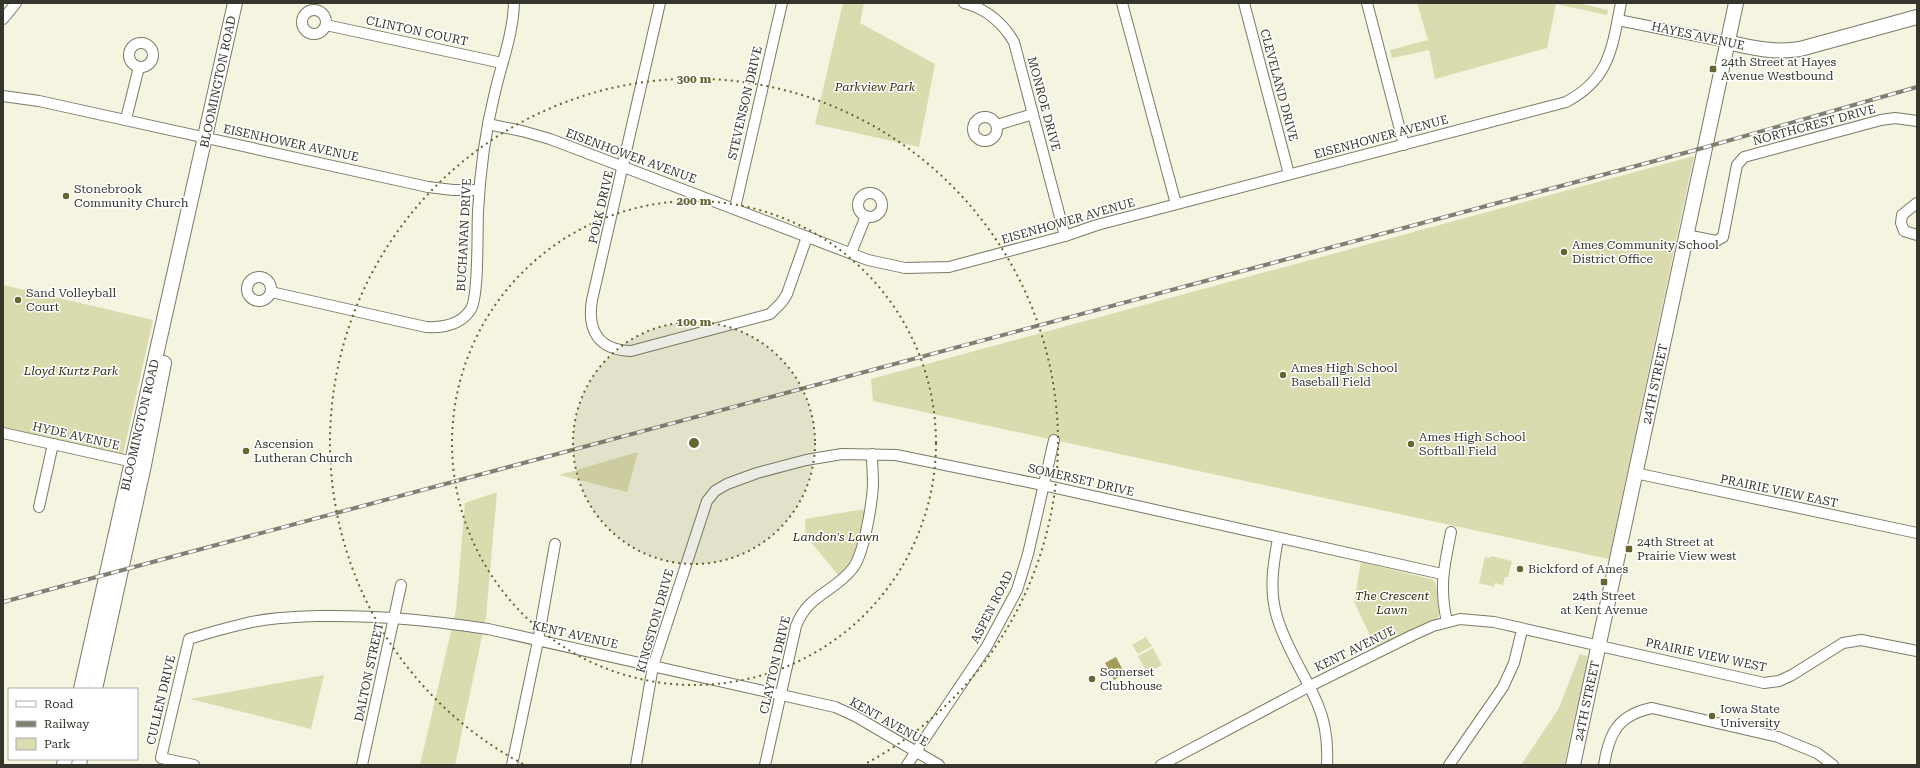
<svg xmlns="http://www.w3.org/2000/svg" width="1920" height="768" font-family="'Roboto Serif',serif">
	<rect width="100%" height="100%" fill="#f4f4e0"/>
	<!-- green -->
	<g fill="#dbdbb0">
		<polygon points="843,3 864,3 860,23 935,64 919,147 815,124"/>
		<polygon points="1417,3 1578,3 1608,10 1607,15 1556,4 1547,48 1435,79 1429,50 1392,58 1390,50 1428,40"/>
		<polygon points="1694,156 1609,559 873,401 871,379"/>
		<polygon points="3,285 153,320 123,454 3,428"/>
		<polygon points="638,452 627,492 559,475"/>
		<polygon points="497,492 486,617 455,765 420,765 456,610 465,503"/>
		<path d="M865,509C860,535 860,558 838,575L806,536L805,519Z"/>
		<polygon points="1491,556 1512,561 1508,577 1505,577 1503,585 1495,583 1494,587 1479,583 1485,557 1490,558"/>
		<polygon points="1361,562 1434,580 1436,584 1439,612 1438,619 1375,647 1354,601"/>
		<polygon points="1146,637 1152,646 1138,654 1132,645"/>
		<polygon points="1153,648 1162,665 1147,673 1138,656"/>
		<polygon points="1580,654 1587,656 1587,663 1564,765 1521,765 1559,708"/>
		<polygon points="324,675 311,729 190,699"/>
	</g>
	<!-- water -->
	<polygon fill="#a09e58" points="1116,657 1125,674 1114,680 1105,663"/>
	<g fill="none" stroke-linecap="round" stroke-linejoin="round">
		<defs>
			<g id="street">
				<path d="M660,3L592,300C587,330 598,350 631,351L770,314L782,302L787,294L807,237"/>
				<path d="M964,3C987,9 1002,22 1014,42L1065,236"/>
				<polyline points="1122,3 1176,204"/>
				<polyline points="1244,3 1289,174"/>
				<polyline points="1367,3 1404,145"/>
				<circle cx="314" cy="22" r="12"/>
				<polyline points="3,19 16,3"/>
				<polyline points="1618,20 1727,42"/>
				<polyline points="326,25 502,63"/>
				<circle cx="141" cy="55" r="12"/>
				<polyline points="3,96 39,101 428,187 453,190 479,190"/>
				<circle cx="985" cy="129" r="12"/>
				<polyline points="126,119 139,67"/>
				<path d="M488,124L522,131L550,139L868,260L905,268L949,267L1065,236L1097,225L1566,102C1610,79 1612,48 1621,3"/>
				<polyline points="997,125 1033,114"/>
				<circle cx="870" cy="205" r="12"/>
				<polyline points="1917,203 1902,215 1901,223 1904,231 1917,235"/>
				<polyline points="735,208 782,3"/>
				<polyline points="1686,235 1716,241 1723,237 1737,165 1744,157 1881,120 1895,118 1917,121"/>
				<polyline points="851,253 866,216"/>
				<circle cx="259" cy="289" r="12"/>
				<path d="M271,292L426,327C444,328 461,325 471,309C479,295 477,232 478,212C480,171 485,132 495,92C502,62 513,34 514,3"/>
				<polyline points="3,433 138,463"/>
				<polyline points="1635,473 1917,533"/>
				<polyline points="39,507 53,444"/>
				<path d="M1278,539C1273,565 1269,591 1277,617C1286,648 1306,676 1318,705C1326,724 1328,745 1327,765"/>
				<path d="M1447,622C1439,587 1444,567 1451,532"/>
				<path d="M194,765L161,758L189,639C205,634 222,629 239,625C264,618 292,617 318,616C375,615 431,620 488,629L835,707L855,716L939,765"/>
				<polyline points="362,765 401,585"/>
				<polyline points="512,765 538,641 555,544"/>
				<polyline points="636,765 653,666 707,501 715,491 727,484 757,473 806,460 842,454 896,455 1043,485 1442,574"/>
				<path d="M765,765L796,626C808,594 835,592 853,568C864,554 872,504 873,485C873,475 872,464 872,454"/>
				<polyline points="907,765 987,646 1017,590 1028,554 1054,440"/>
				<polyline points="1161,765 1308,687 1413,635 1433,626 1460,619 1494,622 1764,683 1779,681 1792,675 1843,643 1861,640 1917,651"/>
				<polyline points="1449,765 1503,687 1514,663 1522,630"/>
				<path d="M1604,765C1609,733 1618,715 1652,708L1778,737L1817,753L1833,765"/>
			</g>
			<g id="secondary">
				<path d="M1727,42C1752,48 1774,53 1800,49L1917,17"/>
				<polyline points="81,689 235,3"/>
				<polyline points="95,689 144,465 164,363"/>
				<polyline points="64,765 65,759"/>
				<polyline points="79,765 80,759"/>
				<polyline points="1573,765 1736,3"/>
			</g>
		</defs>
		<!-- street casing -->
		<use href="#street" stroke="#7a7a68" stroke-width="12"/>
		<!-- secondary casing -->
		<use href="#secondary" stroke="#7a7a68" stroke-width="16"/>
		<!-- street -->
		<use href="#street" stroke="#fff" stroke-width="10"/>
		<!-- secondary -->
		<use href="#secondary" stroke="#fff" stroke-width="14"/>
		<defs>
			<polyline id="rail" points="3,602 1692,151 1917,87"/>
		</defs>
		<!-- rail casing -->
		<use href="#rail" stroke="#7f7f73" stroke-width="4"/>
		<!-- rail -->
		<use href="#rail" stroke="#fff" stroke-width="2.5" stroke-dasharray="8" stroke-linecap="butt"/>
	</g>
	<!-- distance rings -->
	<circle cx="694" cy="443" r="121" fill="#666431" fill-opacity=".12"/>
	<g fill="none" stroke="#666431" stroke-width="2" stroke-dasharray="2 4">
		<circle cx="694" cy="443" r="121"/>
		<circle cx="694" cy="443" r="242"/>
		<path d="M523 764A364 364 0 1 1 865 764"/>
	</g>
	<!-- markers -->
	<g fill="#666431" stroke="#fff" stroke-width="1.5">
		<rect x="1709" y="65" width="8" height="8" rx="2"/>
		<circle cx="66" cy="196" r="4"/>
		<circle cx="1564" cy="252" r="4"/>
		<circle cx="18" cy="300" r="4"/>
		<circle cx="1283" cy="375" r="4"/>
		<circle cx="1411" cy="444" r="4"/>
		<circle cx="246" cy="451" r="4"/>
		<rect x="1625" y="545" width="8" height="8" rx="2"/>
		<circle cx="1520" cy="569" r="4"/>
		<rect x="1600" y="578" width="8" height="8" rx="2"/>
		<circle cx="1092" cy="679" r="4"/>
		<circle cx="1712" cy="716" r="4"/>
	</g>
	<g text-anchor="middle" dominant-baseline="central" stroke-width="3" stroke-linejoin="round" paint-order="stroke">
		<!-- street labels -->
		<g font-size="12" fill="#35352d" stroke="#fff">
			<text transform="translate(417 31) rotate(12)">CLINTON COURT</text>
			<text transform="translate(1698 36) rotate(12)">HAYES AVENUE</text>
			<text transform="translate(218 82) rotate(-78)">BLOOMINGTON ROAD</text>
			<text transform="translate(1279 85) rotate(75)">CLEVELAND DRIVE</text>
			<text transform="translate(745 103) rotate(-77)">STEVENSON DRIVE</text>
			<text transform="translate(1044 104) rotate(75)">MONROE DRIVE</text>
			<text transform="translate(1814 125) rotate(-15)">NORTHCREST DRIVE</text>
			<text transform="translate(1381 137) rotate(-15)">EISENHOWER AVENUE</text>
			<text transform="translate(291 143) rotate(12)">EISENHOWER AVENUE</text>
			<text transform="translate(631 156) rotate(20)">EISENHOWER AVENUE</text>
			<text transform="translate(601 207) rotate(-77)">POLK DRIVE</text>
			<text transform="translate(1068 221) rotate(-16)">EISENHOWER AVENUE</text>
			<text transform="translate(464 235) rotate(-87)">BUCHANAN DRIVE</text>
			<text transform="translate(1655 384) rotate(-78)">24TH STREET</text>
			<text transform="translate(140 425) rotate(-77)">BLOOMINGTON ROAD</text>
			<text transform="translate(76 436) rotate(13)">HYDE AVENUE</text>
			<text transform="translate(1081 480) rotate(13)">SOMERSET DRIVE</text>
			<text transform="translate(1779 491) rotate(12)">PRAIRIE VIEW EAST</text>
			<text transform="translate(992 607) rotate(-63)">ASPEN ROAD</text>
			<text transform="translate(655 621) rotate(-74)">KINGSTON DRIVE</text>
			<text transform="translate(575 635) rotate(13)">KENT AVENUE</text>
			<text transform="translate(1355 649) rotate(-26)">KENT AVENUE</text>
			<text transform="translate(1706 655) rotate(12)">PRAIRIE VIEW WEST</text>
			<text transform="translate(775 665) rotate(-77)">CLAYTON DRIVE</text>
			<text transform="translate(369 672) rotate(-78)">DALTON STREET</text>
			<text transform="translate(161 700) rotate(-77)">CULLEN DRIVE</text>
			<text transform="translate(1587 701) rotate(-78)">24TH STREET</text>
			<text transform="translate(889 722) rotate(29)">KENT AVENUE</text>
		</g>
		<!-- poi labels -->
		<g font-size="12" fill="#35352d" stroke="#fff" text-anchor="start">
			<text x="1721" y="62">24th Street at Hayes<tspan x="1721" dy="14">Avenue Westbound</tspan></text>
			<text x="74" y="189">Stonebrook<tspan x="74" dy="14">Community Church</tspan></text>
			<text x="1572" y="245">Ames Community School<tspan x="1572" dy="14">District Office</tspan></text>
			<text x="26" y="293">Sand Volleyball<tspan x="26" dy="14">Court</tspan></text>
			<text x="1291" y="368">Ames High School<tspan x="1291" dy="14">Baseball Field</tspan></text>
			<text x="1419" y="437">Ames High School<tspan x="1419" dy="14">Softball Field</tspan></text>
			<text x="254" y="444">Ascension<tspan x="254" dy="14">Lutheran Church</tspan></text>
			<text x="1637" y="542">24th Street at<tspan x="1637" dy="14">Prairie View west</tspan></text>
			<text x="1528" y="569">Bickford of Ames</text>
			<text x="1604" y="596" text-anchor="middle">24th Street<tspan x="1604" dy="14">at Kent Avenue</tspan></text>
			<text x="1100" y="672">Somerset<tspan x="1100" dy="14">Clubhouse</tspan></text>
			<text x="1720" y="709">Iowa State<tspan x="1720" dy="14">University</tspan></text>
		</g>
		<!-- park labels -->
		<g font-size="12" font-style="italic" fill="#2e2d0d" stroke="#fff">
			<text x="875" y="87">Parkview Park</text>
			<text x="71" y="371">Lloyd Kurtz Park</text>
			<text x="836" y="537">Landon's Lawn</text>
			<text x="1392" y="596">The Crescent<tspan x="1392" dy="14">Lawn</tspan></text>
		</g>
	</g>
	<circle cx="694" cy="443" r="6" fill="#666431" stroke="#fff" stroke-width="2"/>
	<g font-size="12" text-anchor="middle" font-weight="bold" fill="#666431" stroke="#fff" stroke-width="3" stroke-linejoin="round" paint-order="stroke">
		<text x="694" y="83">300 m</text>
		<text x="694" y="205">200 m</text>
		<text x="694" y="326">100 m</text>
	</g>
	<!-- border -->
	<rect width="1920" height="768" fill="none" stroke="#35352d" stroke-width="8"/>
	<!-- legend -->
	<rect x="8" y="688" width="130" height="72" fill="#ffffff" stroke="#aeaeab"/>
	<rect x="16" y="701" width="20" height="6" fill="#ffffff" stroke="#aeaeab"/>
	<text x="44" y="708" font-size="12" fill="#35352d">Road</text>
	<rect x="16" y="721" width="20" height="6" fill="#7f7f73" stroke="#aeaeab"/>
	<text x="44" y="728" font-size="12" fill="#35352d">Railway</text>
	<rect x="16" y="738" width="20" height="12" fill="#dbdbb0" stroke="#aeaeab"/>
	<text x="44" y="748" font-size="12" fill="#35352d">Park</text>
</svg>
